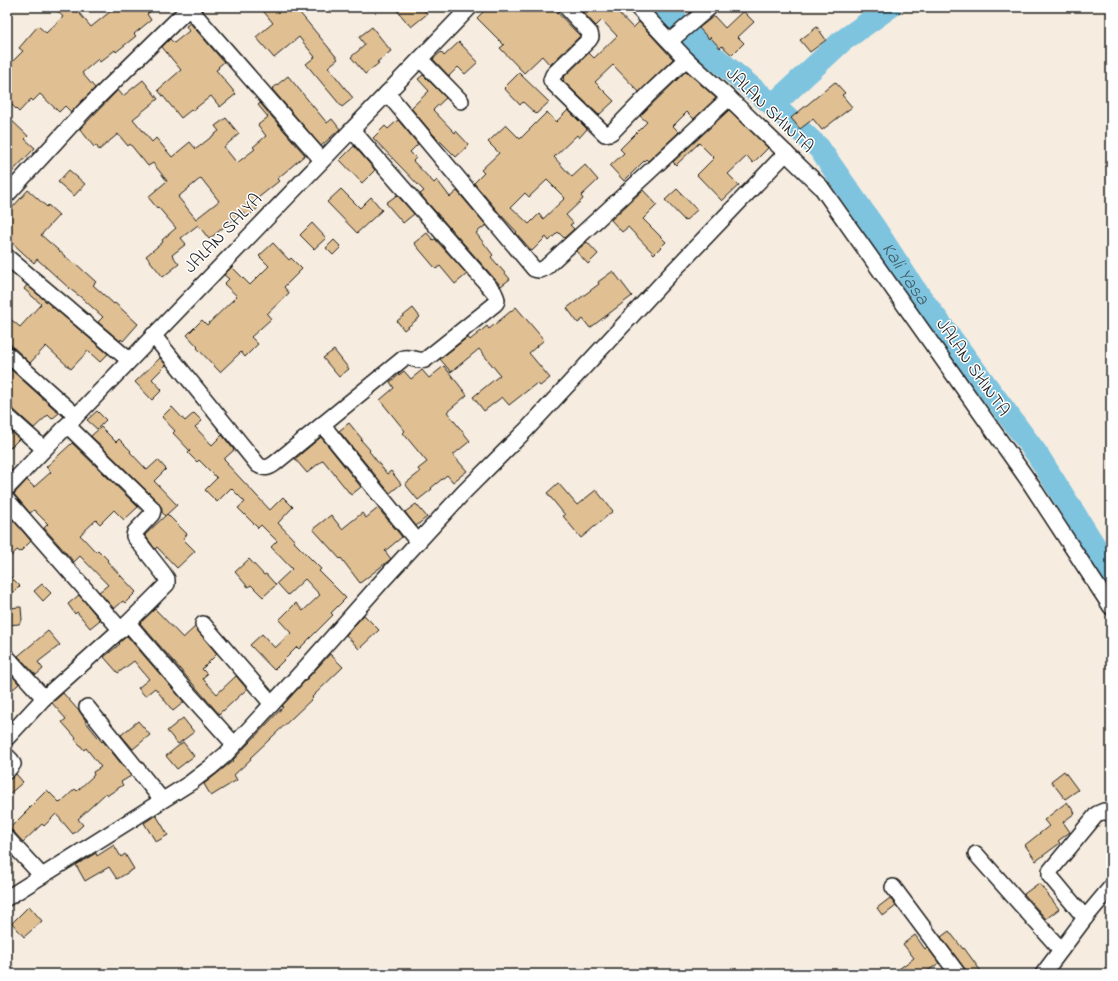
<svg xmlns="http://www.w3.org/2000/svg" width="1118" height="981" font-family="'Indie Flower',sans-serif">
	<rect width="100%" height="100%" fill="#f6ecdf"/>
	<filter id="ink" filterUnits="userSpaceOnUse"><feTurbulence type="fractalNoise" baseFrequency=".025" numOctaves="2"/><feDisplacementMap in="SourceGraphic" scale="8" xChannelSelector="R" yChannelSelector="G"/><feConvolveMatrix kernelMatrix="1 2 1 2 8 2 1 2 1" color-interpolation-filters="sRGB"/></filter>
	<g filter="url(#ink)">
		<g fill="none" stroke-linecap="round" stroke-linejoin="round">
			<!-- river -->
			<g stroke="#7ec4df" stroke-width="23">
				<path id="s1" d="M663,7L701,46L773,105L819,148L874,227L913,287L1037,454L1111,572"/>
				<polyline points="773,105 841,42 890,7"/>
			</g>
		</g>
		<!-- building -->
		<g fill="#e0c093" stroke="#1c1c1c" fill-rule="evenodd">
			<polygon points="54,7 74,7 91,27 116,7 156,7 147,14 151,20 134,34 136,36 116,52 115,50 100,62 98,59 82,73 95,88 71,112 65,106 59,112 40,94 33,101 31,99 19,112 7,100 7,67 23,51 19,48 38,26 46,33 63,17"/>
			<polygon points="260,7 295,7 338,59 328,67 353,98 342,107 306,64 315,57 299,37 274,58 256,37 273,23"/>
			<polygon points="394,7 422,7 427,14 411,27"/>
			<polygon points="488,7 519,7 523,12 528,7 552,7 580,36 550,65 542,56 524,73 500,48 504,45 477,18"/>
			<polygon points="578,7 613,7 633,28 639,22 673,59 639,92 613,65 595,82 614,101 599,115 563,81 564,80 563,78 589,53 594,58 617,36 602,20 596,26"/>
			<polygon points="743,11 754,22 738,37 744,43 732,55 722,46 720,48 710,37 709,39 699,28 714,16 725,28"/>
			<polygon points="190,23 224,62 218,67 219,68 216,70 236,94 220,107 211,96 192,111 191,110 181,118 158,90 181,70 162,47 170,39 174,43 189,31 186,26"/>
			<polygon points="372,27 391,51 377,62 379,63 365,74 351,57 365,45 359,37"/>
			<polygon points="817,27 826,40 810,52 800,40"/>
			<polygon points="459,42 478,62 465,74 458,67 449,76 433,59 441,52 444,56"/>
			<polygon points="686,71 716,98 694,119 687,112 673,126 679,132 648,161 646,159 624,181 610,166 624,153 620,149 647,122 640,116"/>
			<polygon points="519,73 549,102 536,114 523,102 520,105 504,88"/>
			<polygon points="423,75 446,98 433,110 455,133 456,131 469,145 456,157 431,132 411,108 429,91 418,79"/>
			<polygon points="288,76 327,123 332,119 340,129 321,146 272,89"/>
			<path d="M143,80L158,99L133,119L152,142L156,138L172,157L190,142L196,149L219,131L215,126L226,118L239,134L224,147L237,163L255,149L253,147L266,136L258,125L268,117L258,105L260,103L305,155L277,179L279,181L253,202L258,208L247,217L243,212L209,239L198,225L181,238L186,244L172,255L179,264L163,277L146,256L163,242L162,240L176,228L158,207L157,208L148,197L167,181L153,163L148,166L130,144L128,146L118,134L99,150L96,145L94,147L80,129L118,90L123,96ZM201,178L219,201L196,219L178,197Z"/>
			<polygon points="835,82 845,93 842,95 852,107 822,130 813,119 800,129 791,118"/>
			<path d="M568,110L587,129L579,138L577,135L554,157L572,177L585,165L598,180L581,196L583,199L566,215L573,223L570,225L574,229L564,238L558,232L549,241L546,237L532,251L516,233L517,232L500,214L474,183L484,173L481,170L499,153L488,142L506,125L520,139L547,112L556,122ZM547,180L565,198L543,219L539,214L529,224L511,207L525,193L529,197Z"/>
			<polygon points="729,110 768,148 753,163 747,156 728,174 739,185 722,201 697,175 714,158 699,143 676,165 673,162"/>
			<polygon points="7,116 28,136 25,139 35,148 7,177"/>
			<polygon points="398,120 418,144 410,152 416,158 413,161 434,183 437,180 450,197 457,191 486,225 476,233 479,237 493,255 491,257 510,279 501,286 420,194 424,191 373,138 385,126 388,129"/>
			<polygon points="354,146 375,170 362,183 340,160"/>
			<polygon points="69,170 85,184 74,196 58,182"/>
			<polygon points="341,189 360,208 371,197 382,210 357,233 327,202"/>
			<polygon points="677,189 697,210 685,221 665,200"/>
			<polygon points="28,190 47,207 48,205 59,215 41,235 74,264 75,263 96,282 93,285 114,304 115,303 138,324 123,341 121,339 120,341 98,322 103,317 82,298 70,289 37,259 34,263 7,238 7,204 12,208"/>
			<polygon points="643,190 657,205 643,219 666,242 654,254 628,227 622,232 611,220"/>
			<polygon points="397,195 414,214 403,223 386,203"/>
			<polygon points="312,223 326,238 314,249 300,235"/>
			<polygon points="427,233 433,240 435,239 467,274 455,284 440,266 436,269 414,243"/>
			<polygon points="334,240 341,247 333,255 326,248"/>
			<polygon points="587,242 598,254 588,264 576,251"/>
			<polygon points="273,243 289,260 291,258 302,269 284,287 289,293 267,314 271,319 251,337 258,344 245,357 241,352 220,372 197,348 198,347 187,335 202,320 207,325 237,296 224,284 229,279 224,275 232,267 250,285 269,266 259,256"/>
			<polygon points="613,271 632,296 590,328 583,319 578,323 567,308 599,284 598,282"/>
			<polygon points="27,285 108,354 100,362 88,351 71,369 46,346 30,363 7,341 7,316 20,327 41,304 24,289"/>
			<polygon points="516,307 544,340 529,353 550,378 540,386 537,383 509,405 502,397 484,411 473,397 500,375 479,349 451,372 440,359 468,337 470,340 487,326 489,329"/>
			<polygon points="413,308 420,317 404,330 397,321"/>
			<polygon points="334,350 349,369 339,377 323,358"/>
			<polygon points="160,358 166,365 152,379 162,390 152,400 135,382"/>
			<polygon points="7,366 59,413 52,419 48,415 34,428 13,409 7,407"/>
			<polygon points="444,366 467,395 447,412 470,441 453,455 467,471 453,482 447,475 431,488 432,489 418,500 405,484 420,472 418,469 427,462 403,433 405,431 380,400 394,388 390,382 404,371 411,379 422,370 429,378"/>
			<polygon points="172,407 185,421 194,413 202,421 195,427 212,445 222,435 234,450 224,459 228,463 227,464 270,510 283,497 293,507 278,523 295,541 294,542 321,569 319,571 346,598 331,613 333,615 299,649 297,647 274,670 250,645 262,634 275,648 291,633 279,620 296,603 303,611 320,595 305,579 288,595 277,583 292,569 271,547 277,541 261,525 258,528 238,508 245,502 231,488 217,502 205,490 217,478 199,460 197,462 188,453 190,451 173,433 175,431 162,417"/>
			<polygon points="97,411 106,420 97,429 87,420"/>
			<polygon points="349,423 362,439 361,440 370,450 369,451 387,474 391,471 401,484 390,493 339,431"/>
			<polygon points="101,427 116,442 119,439 131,451 130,452 147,470 158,460 166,469 154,481 177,505 165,516 162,512 162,508 157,501 91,436"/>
			<polygon points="7,428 19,439 7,451"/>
			<polygon points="321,437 361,487 351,495 323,460 307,473 295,459"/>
			<polygon points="72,443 138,507 124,520 114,510 100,524 96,520 80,535 96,552 98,550 108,560 107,561 136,592 125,603 123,601 114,609 99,592 108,585 80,556 74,562 44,528 48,524 34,510 30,513 14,494 27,480 34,487 51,472 46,467"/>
			<polygon points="558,483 577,505 596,490 613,511 581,538 563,516 565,515 547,493"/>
			<polygon points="416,504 427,517 416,526 405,512"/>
			<polygon points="378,508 402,537 385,551 391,559 360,583 341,558 340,559 313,529 331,515 342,529 362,513 366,518"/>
			<polygon points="167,514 187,534 183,539 195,551 177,568 157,547 155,549 145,535"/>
			<polygon points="13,520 31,541 20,552 17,550 7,560 7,525"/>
			<polygon points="249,559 264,575 266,574 276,585 263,597 251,585 248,587 235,572"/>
			<polygon points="7,573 20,586 7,599"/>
			<polygon points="42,584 51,593 43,601 34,591"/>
			<polygon points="79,595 100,620 90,628 77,612 75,614 68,604"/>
			<polygon points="21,607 22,620 19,624 7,625 7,608"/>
			<polygon points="155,609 183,638 195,627 217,654 202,669 207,674 203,679 217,694 236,676 247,689 223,711 223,710 219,714 140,623"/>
			<polygon points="364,615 379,630 359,649 346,635"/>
			<polygon points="48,631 60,645 38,662 43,669 36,675 18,656"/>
			<polygon points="127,636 184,702 173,711 155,688 145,696 138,688 149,679 134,661 118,673 104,657 120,644 119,643"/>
			<polygon points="330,654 343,667 312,697 313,698 250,758 251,759 234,775 237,780 211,796 204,784 234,760 233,760 283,707 282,706"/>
			<polygon points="10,673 19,684 7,694 7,675"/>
			<polygon points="63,693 78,710 78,709 86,721 85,721 102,742 103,741 131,776 121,782 123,785 108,795 106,793 78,819 83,825 73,834 56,814 44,826 42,824 23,842 14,832 9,829 30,808 29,808 47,790 60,803 75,789 77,791 94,775 93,772 101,767 86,748 84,750 75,739 76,738 62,722 66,719 52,703"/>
			<polygon points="183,718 194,732 178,744 167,731"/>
			<polygon points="138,721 150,735 133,749 121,735"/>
			<polygon points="183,742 194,756 177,769 166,756"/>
			<polygon points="1064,771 1078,790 1065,799 1051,781"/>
			<polygon points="16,774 23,782 7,796 7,780 10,779"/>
			<polygon points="1067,802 1075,813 1063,822 1070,832 1058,841 1060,843 1036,861 1025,845 1049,826 1044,820"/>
			<polygon points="156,815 168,835 156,842 144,823"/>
			<polygon points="114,845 121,857 125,854 134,869 117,879 109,867 85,881 76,865 96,853 97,856"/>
			<polygon points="1039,883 1059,909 1046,919 1024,894"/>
			<polygon points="890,898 896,906 883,916 877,908"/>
			<polygon points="29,906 42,921 24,937 12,923"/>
			<polygon points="949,931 963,949 964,948 983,974 967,974 965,969 941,937"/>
			<polygon points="915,935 925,949 927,947 939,963 923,974 892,974 914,958 903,944"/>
		</g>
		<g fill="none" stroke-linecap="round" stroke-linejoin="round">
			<defs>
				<g id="street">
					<polyline points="566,7 590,33 591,37 589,40 553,75 551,80 553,83 605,134 610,133 613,131 649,94 686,59"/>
					<polyline points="637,7 686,59 729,98 821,187 1028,480 1111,607"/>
					<polyline points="189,8 322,160"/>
					<polyline points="670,41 710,7"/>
					<polyline points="420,59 461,101"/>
					<path d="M387,93L534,269C539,271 542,270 546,267L729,98"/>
					<polyline points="7,195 85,110 190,7"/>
					<polyline points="7,257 129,360"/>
					<path d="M153,335L258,465C265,469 268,468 274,464L404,358C411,356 417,362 425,360L495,304C499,300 496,297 494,292L352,130"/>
					<polyline points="7,354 76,416"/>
					<polyline points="7,416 44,449"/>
					<polyline points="323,424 329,433 418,542"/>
					<polyline points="7,488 470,7"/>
					<polyline points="7,500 121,630"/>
					<polyline points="128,623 186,691 234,744"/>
					<polyline points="203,624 272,704"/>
					<polyline points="7,657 44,698"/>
					<polyline points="87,707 162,800"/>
					<polyline points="7,738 44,698 128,623 167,584 167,579 163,573 134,536 135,532 152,514 153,510 151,507 67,425"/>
					<polyline points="7,756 11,760 13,764 7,771"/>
					<polyline points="7,838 42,876"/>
					<polyline points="976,854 1061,950"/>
					<polyline points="893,887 958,974"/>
					<polyline points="7,898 190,783 211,767 226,754 306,667 383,580 464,492 527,429 676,268 786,153"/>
					<polyline points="1085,918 1050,876 1050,871 1097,814 1104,811 1111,814"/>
					<polyline points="1043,974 1085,918 1111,887"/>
				</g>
			</defs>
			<!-- street casing -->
			<use href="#street" stroke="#1c1c1c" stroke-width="18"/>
			<!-- street -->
			<use href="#street" stroke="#fff" stroke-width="15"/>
		</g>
	</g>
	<g text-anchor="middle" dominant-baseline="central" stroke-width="3" stroke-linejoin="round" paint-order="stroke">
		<!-- street labels -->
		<g font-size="18" fill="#1c1c1c" stroke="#fff">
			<text transform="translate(769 111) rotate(44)">JALAN SHINTA</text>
			<text transform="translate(224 234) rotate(-46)">JALAN SALYA</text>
			<text transform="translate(972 368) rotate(55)">JALAN SHINTA</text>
		</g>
		<!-- water labels -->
		<g font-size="19" font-style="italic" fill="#435f6a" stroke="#fff">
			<text stroke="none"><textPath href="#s1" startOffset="363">Kali Yasa</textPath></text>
		</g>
	</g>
	<!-- margin -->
	<rect width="1118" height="981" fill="none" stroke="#fff" stroke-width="24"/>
	<rect x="12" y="12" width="1094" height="957" fill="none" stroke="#1c1c1c" stroke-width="1.5" filter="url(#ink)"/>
</svg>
